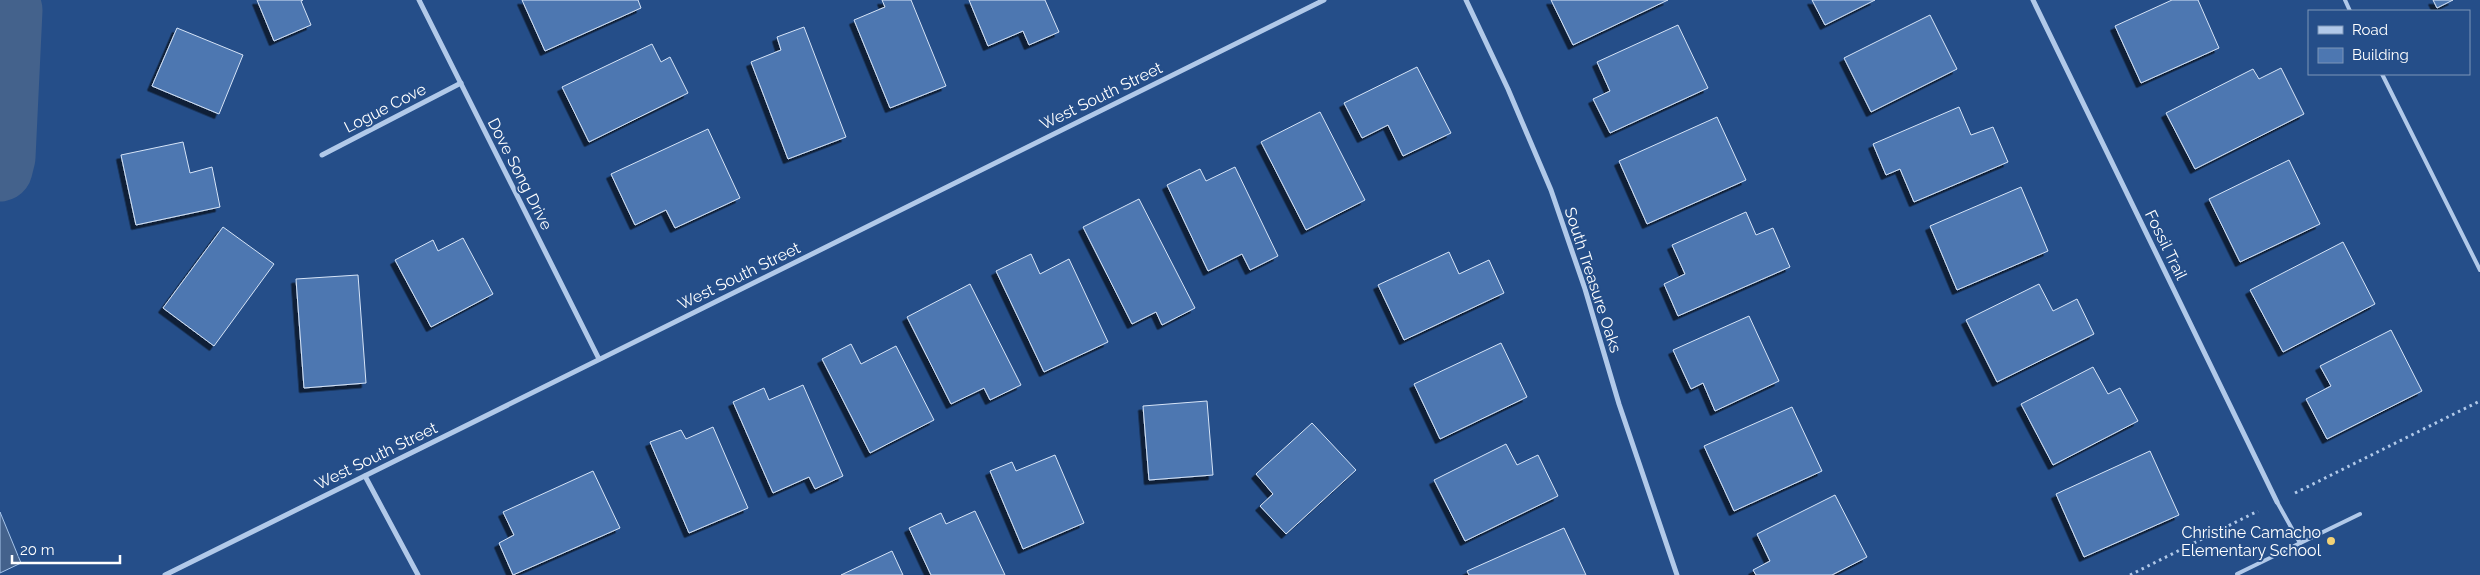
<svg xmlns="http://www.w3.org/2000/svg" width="2480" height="575" font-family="Raleway,sans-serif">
	<defs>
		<filter id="shadow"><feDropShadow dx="-4.5" dy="4.5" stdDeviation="0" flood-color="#0009"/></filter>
	</defs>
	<rect width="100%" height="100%" fill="#254e89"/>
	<!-- water -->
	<polygon fill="#44628c" stroke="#a6c4ea" points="0,512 21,563 0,573"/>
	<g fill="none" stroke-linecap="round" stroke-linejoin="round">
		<!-- river -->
		<polyline stroke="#44628c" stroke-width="65" points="0,169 3,157 10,10 6,0"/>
	</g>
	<!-- building -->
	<g fill="#4d77b1" stroke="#d6e4f7" filter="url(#shadow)">
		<polygon points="257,0 303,0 301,1 311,25 274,41"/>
		<polygon points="522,0 638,0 641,8 545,51"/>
		<polygon points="882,0 911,0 946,86 890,108 854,20 885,7"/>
		<polygon points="969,0 1045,0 1059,32 1029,45 1023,31 988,46"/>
		<polygon points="1551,0 1668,0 1573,45"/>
		<polygon points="1812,0 1875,0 1825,25"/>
		<polygon points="2172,0 2198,0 2219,48 2141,83 2115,26"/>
		<polygon points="2433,0 2453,0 2437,8"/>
		<polygon points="1930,15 1957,69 1871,112 1844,58"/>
		<polygon points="1678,25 1708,88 1610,133 1593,99 1610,91 1597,62"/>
		<polygon points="804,27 846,137 788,159 751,62 781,50 777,37"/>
		<polygon points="177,28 243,55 219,114 152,86"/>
		<polygon points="652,44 661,62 670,57 688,93 589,142 562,87"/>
		<polygon points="1417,67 1451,133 1403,156 1388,125 1362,138 1344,103"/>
		<polygon points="2281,68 2304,114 2195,169 2166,113 2253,69 2259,79"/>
		<polygon points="1959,107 1971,135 1993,127 2008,162 1914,202 1900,169 1886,175 1873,144"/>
		<polygon points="1320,112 1365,200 1306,230 1261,142"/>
		<polygon points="1717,117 1746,180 1647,224 1619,161"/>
		<polygon points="708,129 740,198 675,228 666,210 635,225 611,174"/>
		<polygon points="183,142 190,173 212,167 220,207 136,225 121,155"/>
		<polygon points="2289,160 2320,224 2240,262 2209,199"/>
		<polygon points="1235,167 1278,256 1250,270 1242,254 1208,271 1167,185 1200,169 1206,181"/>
		<polygon points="2021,187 2048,251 1957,290 1930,226"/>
		<polygon points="1139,199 1195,308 1162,325 1156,312 1132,324 1083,227"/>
		<polygon points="1746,212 1756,235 1773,228 1790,267 1678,316 1664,284 1685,274 1672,245"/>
		<polygon points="223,227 274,264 214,346 163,308"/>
		<polygon points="463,238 493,294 431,327 395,260 433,240 438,251"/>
		<polygon points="2343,242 2375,304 2283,352 2250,290"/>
		<polygon points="1449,252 1459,274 1489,260 1504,293 1404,340 1378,285"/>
		<polygon points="1031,254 1040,274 1069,259 1108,342 1044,372 996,271"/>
		<polygon points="358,275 366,383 304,388 296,279"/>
		<polygon points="970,284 1021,385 990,400 984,388 951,404 907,317"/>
		<polygon points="2039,284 2053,311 2077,299 2094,334 1997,382 1966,320"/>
		<polygon points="1749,316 1779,381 1715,411 1703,383 1691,389 1673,350"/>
		<polygon points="2391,330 2422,391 2327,439 2306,399 2331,386 2320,366"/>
		<polygon points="1501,343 1527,397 1440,439 1414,384"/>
		<polygon points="851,344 861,364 896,346 934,420 870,453 822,359"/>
		<polygon points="2093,367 2108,394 2120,388 2138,421 2053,465 2021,404"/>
		<polygon points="803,385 843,476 815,489 809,477 773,493 733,402 764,388 769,400"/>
		<polygon points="1207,401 1213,475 1149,480 1143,406"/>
		<polygon points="1792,407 1822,471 1734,511 1704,446"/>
		<polygon points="1312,423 1356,470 1286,534 1260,506 1273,494 1256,474"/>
		<polygon points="713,427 748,508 689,533 650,442 681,430 686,439"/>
		<polygon points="1506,444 1517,465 1538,455 1558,496 1465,541 1434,480"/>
		<polygon points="2150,451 2179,515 2084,557 2056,494"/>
		<polygon points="1055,455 1084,523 1023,549 990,471 1012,462 1016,471"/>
		<polygon points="593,471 620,528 513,575 499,543 514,535 503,512"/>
		<polygon points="1835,495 1867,557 1832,575 1756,575 1753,570 1770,561 1757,534"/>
		<polygon points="975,511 1005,575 931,575 909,528 941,513 946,524"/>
		<polygon points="1564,528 1586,575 1469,575 1467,571"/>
		<polygon points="892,551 903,575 841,575"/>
	</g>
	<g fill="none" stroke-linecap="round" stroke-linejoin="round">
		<!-- path -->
		<g stroke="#b1c9e9" stroke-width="3" stroke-dasharray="2.5 4" stroke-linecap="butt">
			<polyline points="2295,493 2480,401"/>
			<polyline points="2130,575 2258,511"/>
		</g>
		<!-- lane -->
		<g stroke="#b1c9e9" stroke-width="4">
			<polyline points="2345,0 2350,11"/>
			<polyline points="2382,74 2480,270"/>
			<polyline points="2277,502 2300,543"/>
			<polyline points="2237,574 2360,514"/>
		</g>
		<!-- street -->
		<g stroke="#b1c9e9" stroke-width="5">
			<polyline points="419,0 599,359"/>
			<polyline points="1466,0 1508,89 1551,190 1585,289 1619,404 1677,575"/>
			<polyline points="2033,0 2277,502"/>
			<polyline points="322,155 461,83"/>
			<polyline points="365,476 418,575"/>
			<polyline points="165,575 1324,0"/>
		</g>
	</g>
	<!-- markers -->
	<circle fill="#f3d276" stroke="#254e89" stroke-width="2" cx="2331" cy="541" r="5"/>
	<g text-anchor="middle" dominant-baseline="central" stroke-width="4" stroke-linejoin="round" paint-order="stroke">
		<!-- street labels -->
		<g font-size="16" fill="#fff" stroke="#254e89">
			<text transform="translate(1101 96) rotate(-26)">West South Street</text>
			<text transform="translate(385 108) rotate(-27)">Logue Cove</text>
			<text transform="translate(520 174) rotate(63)">Dove Song Drive</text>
			<text transform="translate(2166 245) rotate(64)">Fossil Trail</text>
			<text transform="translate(739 276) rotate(-26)">West South Street</text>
			<text transform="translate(1593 280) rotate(72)">South Treasure Oaks</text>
			<text transform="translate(376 456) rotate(-26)">West South Street</text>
		</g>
		<!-- poi labels -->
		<g font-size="16" fill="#fff" stroke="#254e89" text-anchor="end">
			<text x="2321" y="532">Christine Camacho<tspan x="2321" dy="18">Elementary School</tspan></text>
		</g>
	</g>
	<!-- legend -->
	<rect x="2308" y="10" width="162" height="65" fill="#254e89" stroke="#7c95b8"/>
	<rect x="2318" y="26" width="25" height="8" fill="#b1c9e9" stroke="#7c95b8"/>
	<text x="2352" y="35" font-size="15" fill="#ffffff">Road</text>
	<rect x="2318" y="48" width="25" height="15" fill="#4d77b1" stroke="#7c95b8"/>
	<text x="2352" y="60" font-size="15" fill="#ffffff">Building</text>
	<!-- scale -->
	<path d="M12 555v8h108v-8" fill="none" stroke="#ffffff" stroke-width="2.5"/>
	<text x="20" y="555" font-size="15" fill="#ffffff" stroke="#254e89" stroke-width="4" paint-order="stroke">20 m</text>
</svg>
